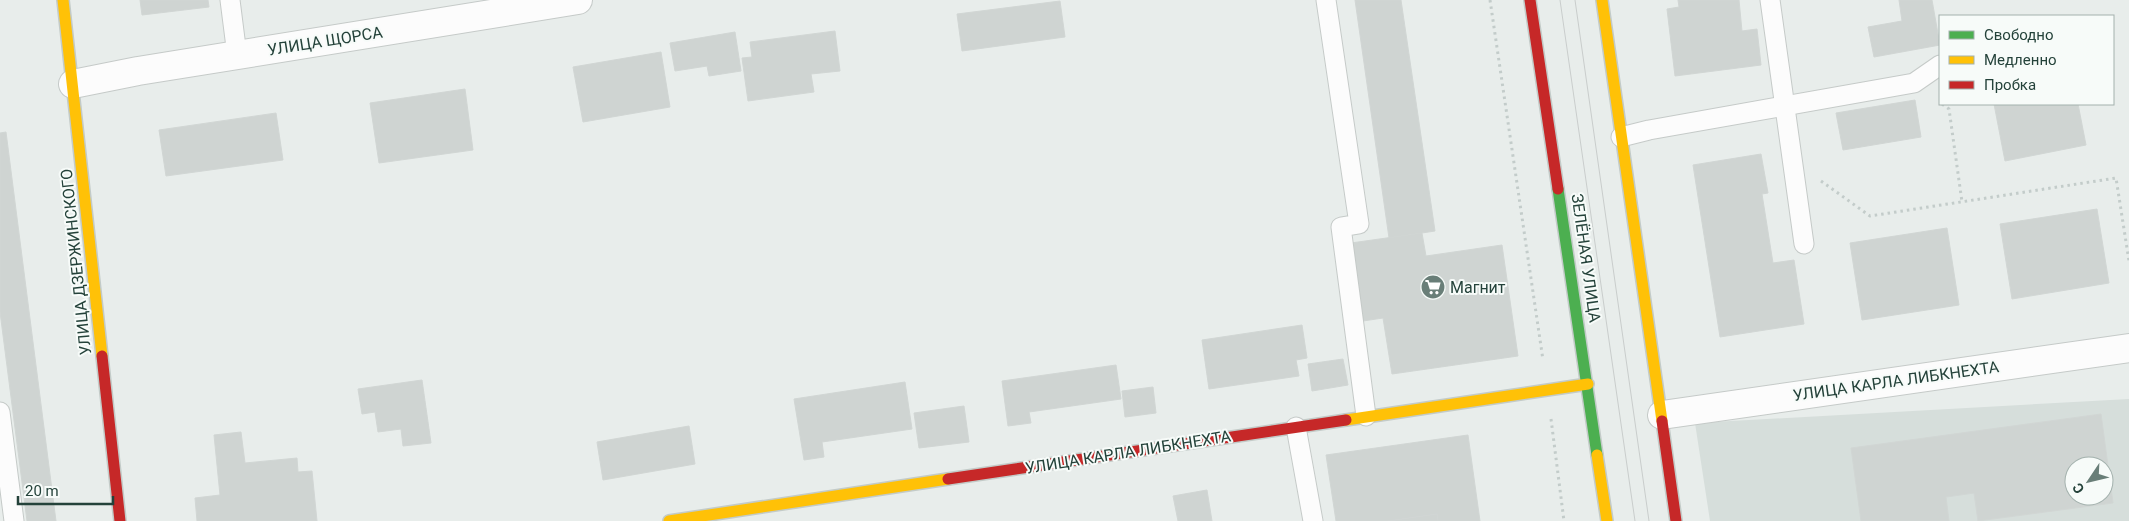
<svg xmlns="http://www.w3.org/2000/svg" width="2129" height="521" font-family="Roboto,sans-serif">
	<rect width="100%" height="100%" fill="#e8edeb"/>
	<!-- built -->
	<path fill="#d6dedb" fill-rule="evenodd" d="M2129,399V521H1710L1695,423ZM2074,466H2104V496H2074Z"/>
	<!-- building -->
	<g fill="#cfd4d2" stroke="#d1d6d4" fill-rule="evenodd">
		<polygon points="140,0 208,0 209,7 142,15"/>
		<polygon points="1355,0 1401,0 1435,231 1389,238"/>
		<polygon points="1678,0 1739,0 1742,31 1757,29 1761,65 1675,76 1667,9 1679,7"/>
		<polygon points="1899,0 1932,0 1940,45 1874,57 1868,27 1902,21"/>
		<polygon points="1060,1 1065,37 962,51 957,14"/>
		<polygon points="835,31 840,71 811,74 814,92 748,101 742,58 752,57 750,42"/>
		<polygon points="735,32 741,71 709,76 707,66 675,71 670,43"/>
		<polygon points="661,52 670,107 583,122 573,67"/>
		<polygon points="465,89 473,150 379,163 370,103"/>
		<polygon points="1915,100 1921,137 1843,150 1836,113"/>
		<polygon points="1994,104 2078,104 2086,145 2005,161"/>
		<polygon points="276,113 283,160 166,176 159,130"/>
		<polygon points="6,132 56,521 27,521 0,312 0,133"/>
		<polygon points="1761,154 1768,193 1762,194 1773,263 1794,260 1804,324 1720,337 1693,165"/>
		<polygon points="2097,209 2109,283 2012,299 2000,224"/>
		<polygon points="1947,228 1959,305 1862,320 1850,243"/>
		<polygon points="1422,233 1426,256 1502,245 1518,356 1392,374 1383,318 1363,321 1351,243"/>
		<polygon points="1302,325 1307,358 1296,360 1299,376 1209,389 1202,340"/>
		<polygon points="1343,359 1348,385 1312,391 1308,364"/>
		<polygon points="1116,365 1121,399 1029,412 1031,423 1008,426 1002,381"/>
		<polygon points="422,380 431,443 403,446 401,429 378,432 375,412 362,414 358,389"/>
		<polygon points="905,382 912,429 822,442 824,457 804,460 794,399"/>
		<polygon points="1153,387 1156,413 1125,417 1122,391"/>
		<polygon points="964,406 969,442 919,448 914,413"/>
		<path d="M2101,414L2113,503L1978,521L1974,493L1946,497L1949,521H1861L1851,448ZM2074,466H2104V496H2074Z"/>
		<polygon points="689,426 695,464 603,480 597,442"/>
		<polygon points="241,432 245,463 297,458 298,472 312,471 317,521 197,521 195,498 220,495 214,435"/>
		<polygon points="1468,435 1480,521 1438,521 1437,514 1388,521 1336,521 1326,455"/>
		<polygon points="1207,490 1212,521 1178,521 1173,496"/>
		<polygon points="1437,514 1438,521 1388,521"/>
	</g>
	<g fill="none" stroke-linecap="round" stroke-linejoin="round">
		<defs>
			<g id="lane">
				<polyline points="230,0 237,55"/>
				<polyline points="1326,0 1359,224 1341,227 1366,416"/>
				<polyline points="1770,0 1804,244"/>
				<polyline points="1621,137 1649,130 1914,83 1940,65"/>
				<polyline points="0,412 14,521"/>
				<polyline points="1296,427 1313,521"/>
			</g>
			<g id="street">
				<polyline points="73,84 138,71 578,0"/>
				<polyline points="1662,415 2129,348"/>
			</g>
			<polyline id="fast" points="1558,189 1597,455"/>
			<g id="slow">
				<polyline points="63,0 102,356"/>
				<polyline points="1602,0 1662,421"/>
				<polyline points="1346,420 1588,384"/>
				<polyline points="1597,455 1607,521"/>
				<polyline points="669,521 948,479"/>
			</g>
			<g id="jam">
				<polyline points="1530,0 1558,189"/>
				<polyline points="102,356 120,521"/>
				<polyline points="1662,421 1676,521"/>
				<polyline points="948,479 1346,420"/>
			</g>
		</defs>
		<!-- lane casing -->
		<use href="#lane" stroke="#c5cac8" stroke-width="21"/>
		<!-- street casing -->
		<use href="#street" stroke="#c5cac8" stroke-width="30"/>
		<!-- fast casing -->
		<use href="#fast" stroke="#c3cbc8" stroke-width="14"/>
		<!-- slow casing -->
		<use href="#slow" stroke="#c3cbc8" stroke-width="14"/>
		<!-- jam casing -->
		<use href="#jam" stroke="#c3cbc8" stroke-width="14"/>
		<!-- path -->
		<g stroke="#c3ccca" stroke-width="3" stroke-dasharray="2.5 4" stroke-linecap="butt">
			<polyline points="1490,0 1543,360"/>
			<polyline points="1942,104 1949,109 1962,202"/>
			<polyline points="1821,181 1870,216 2116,178 2129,261"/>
			<polyline points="1551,419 1564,521"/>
		</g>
		<!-- lane -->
		<use href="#lane" stroke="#fcfcfc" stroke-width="19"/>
		<!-- street -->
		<use href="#street" stroke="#fcfcfc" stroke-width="28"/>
		<!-- fast -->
		<use href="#fast" stroke="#4caf50" stroke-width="11"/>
		<!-- slow -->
		<use href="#slow" stroke="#ffc107" stroke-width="11"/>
		<!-- jam -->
		<use href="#jam" stroke="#c62828" stroke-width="11"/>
		<!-- tram -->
		<g stroke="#c9cdcc" stroke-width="1">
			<polyline points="1560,0 1635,521"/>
			<polyline points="1575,0 1649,521"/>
		</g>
	</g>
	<!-- icons -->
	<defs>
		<symbol id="supermarket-disc" viewBox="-11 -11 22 22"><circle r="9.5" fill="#697e78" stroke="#f7fbf9"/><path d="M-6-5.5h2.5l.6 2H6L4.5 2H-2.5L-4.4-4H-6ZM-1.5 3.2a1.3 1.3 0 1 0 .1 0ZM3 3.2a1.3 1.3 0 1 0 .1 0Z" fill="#fff"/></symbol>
	</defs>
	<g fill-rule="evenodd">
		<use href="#supermarket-disc" x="1419" y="273" width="28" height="28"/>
	</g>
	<g text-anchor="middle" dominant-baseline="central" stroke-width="4" stroke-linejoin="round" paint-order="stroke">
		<!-- street labels -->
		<g font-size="16" fill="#24423a" stroke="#f7fbf9">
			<text transform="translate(325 41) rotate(-9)">УЛИЦА ЩОРСА</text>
			<text transform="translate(1586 258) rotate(82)">ЗЕЛЁНАЯ УЛИЦА</text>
			<text transform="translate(76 262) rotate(-96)">УЛИЦА ДЗЕРЖИНСКОГО</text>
			<text transform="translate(1896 381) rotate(-8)">УЛИЦА КАРЛА ЛИБКНЕХТА</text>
			<text transform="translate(1128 452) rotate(-9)">УЛИЦА КАРЛА ЛИБКНЕХТА</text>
		</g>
		<!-- poi labels -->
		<g font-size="16" fill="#24423a" stroke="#f7fbf9" text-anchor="start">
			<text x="1450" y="287">Магнит</text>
		</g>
	</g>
	<!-- legend -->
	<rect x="1939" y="15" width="175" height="90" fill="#f7fbf9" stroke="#a3b1ad"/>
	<rect x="1949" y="31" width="25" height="8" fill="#4caf50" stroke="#a3b1ad"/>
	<text x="1984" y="40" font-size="15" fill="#24423a">Свободно</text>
	<rect x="1949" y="56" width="25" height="8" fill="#ffc107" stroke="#a3b1ad"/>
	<text x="1984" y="65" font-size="15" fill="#24423a">Медленно</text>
	<rect x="1949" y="81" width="25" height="8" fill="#c62828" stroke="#a3b1ad"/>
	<text x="1984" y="90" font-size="15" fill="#24423a">Пробка</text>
	<!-- north arrow -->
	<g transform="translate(2089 481) rotate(235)"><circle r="24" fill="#f7fbf9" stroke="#a3b1ad"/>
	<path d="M0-4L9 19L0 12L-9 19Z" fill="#697e78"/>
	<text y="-8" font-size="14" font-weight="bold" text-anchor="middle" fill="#24423a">С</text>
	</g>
	<!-- scale -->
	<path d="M18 496v8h95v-8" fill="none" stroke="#24423a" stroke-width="2.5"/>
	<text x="25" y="496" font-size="15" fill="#24423a" stroke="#f7fbf9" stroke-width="4" paint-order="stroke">20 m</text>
</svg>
